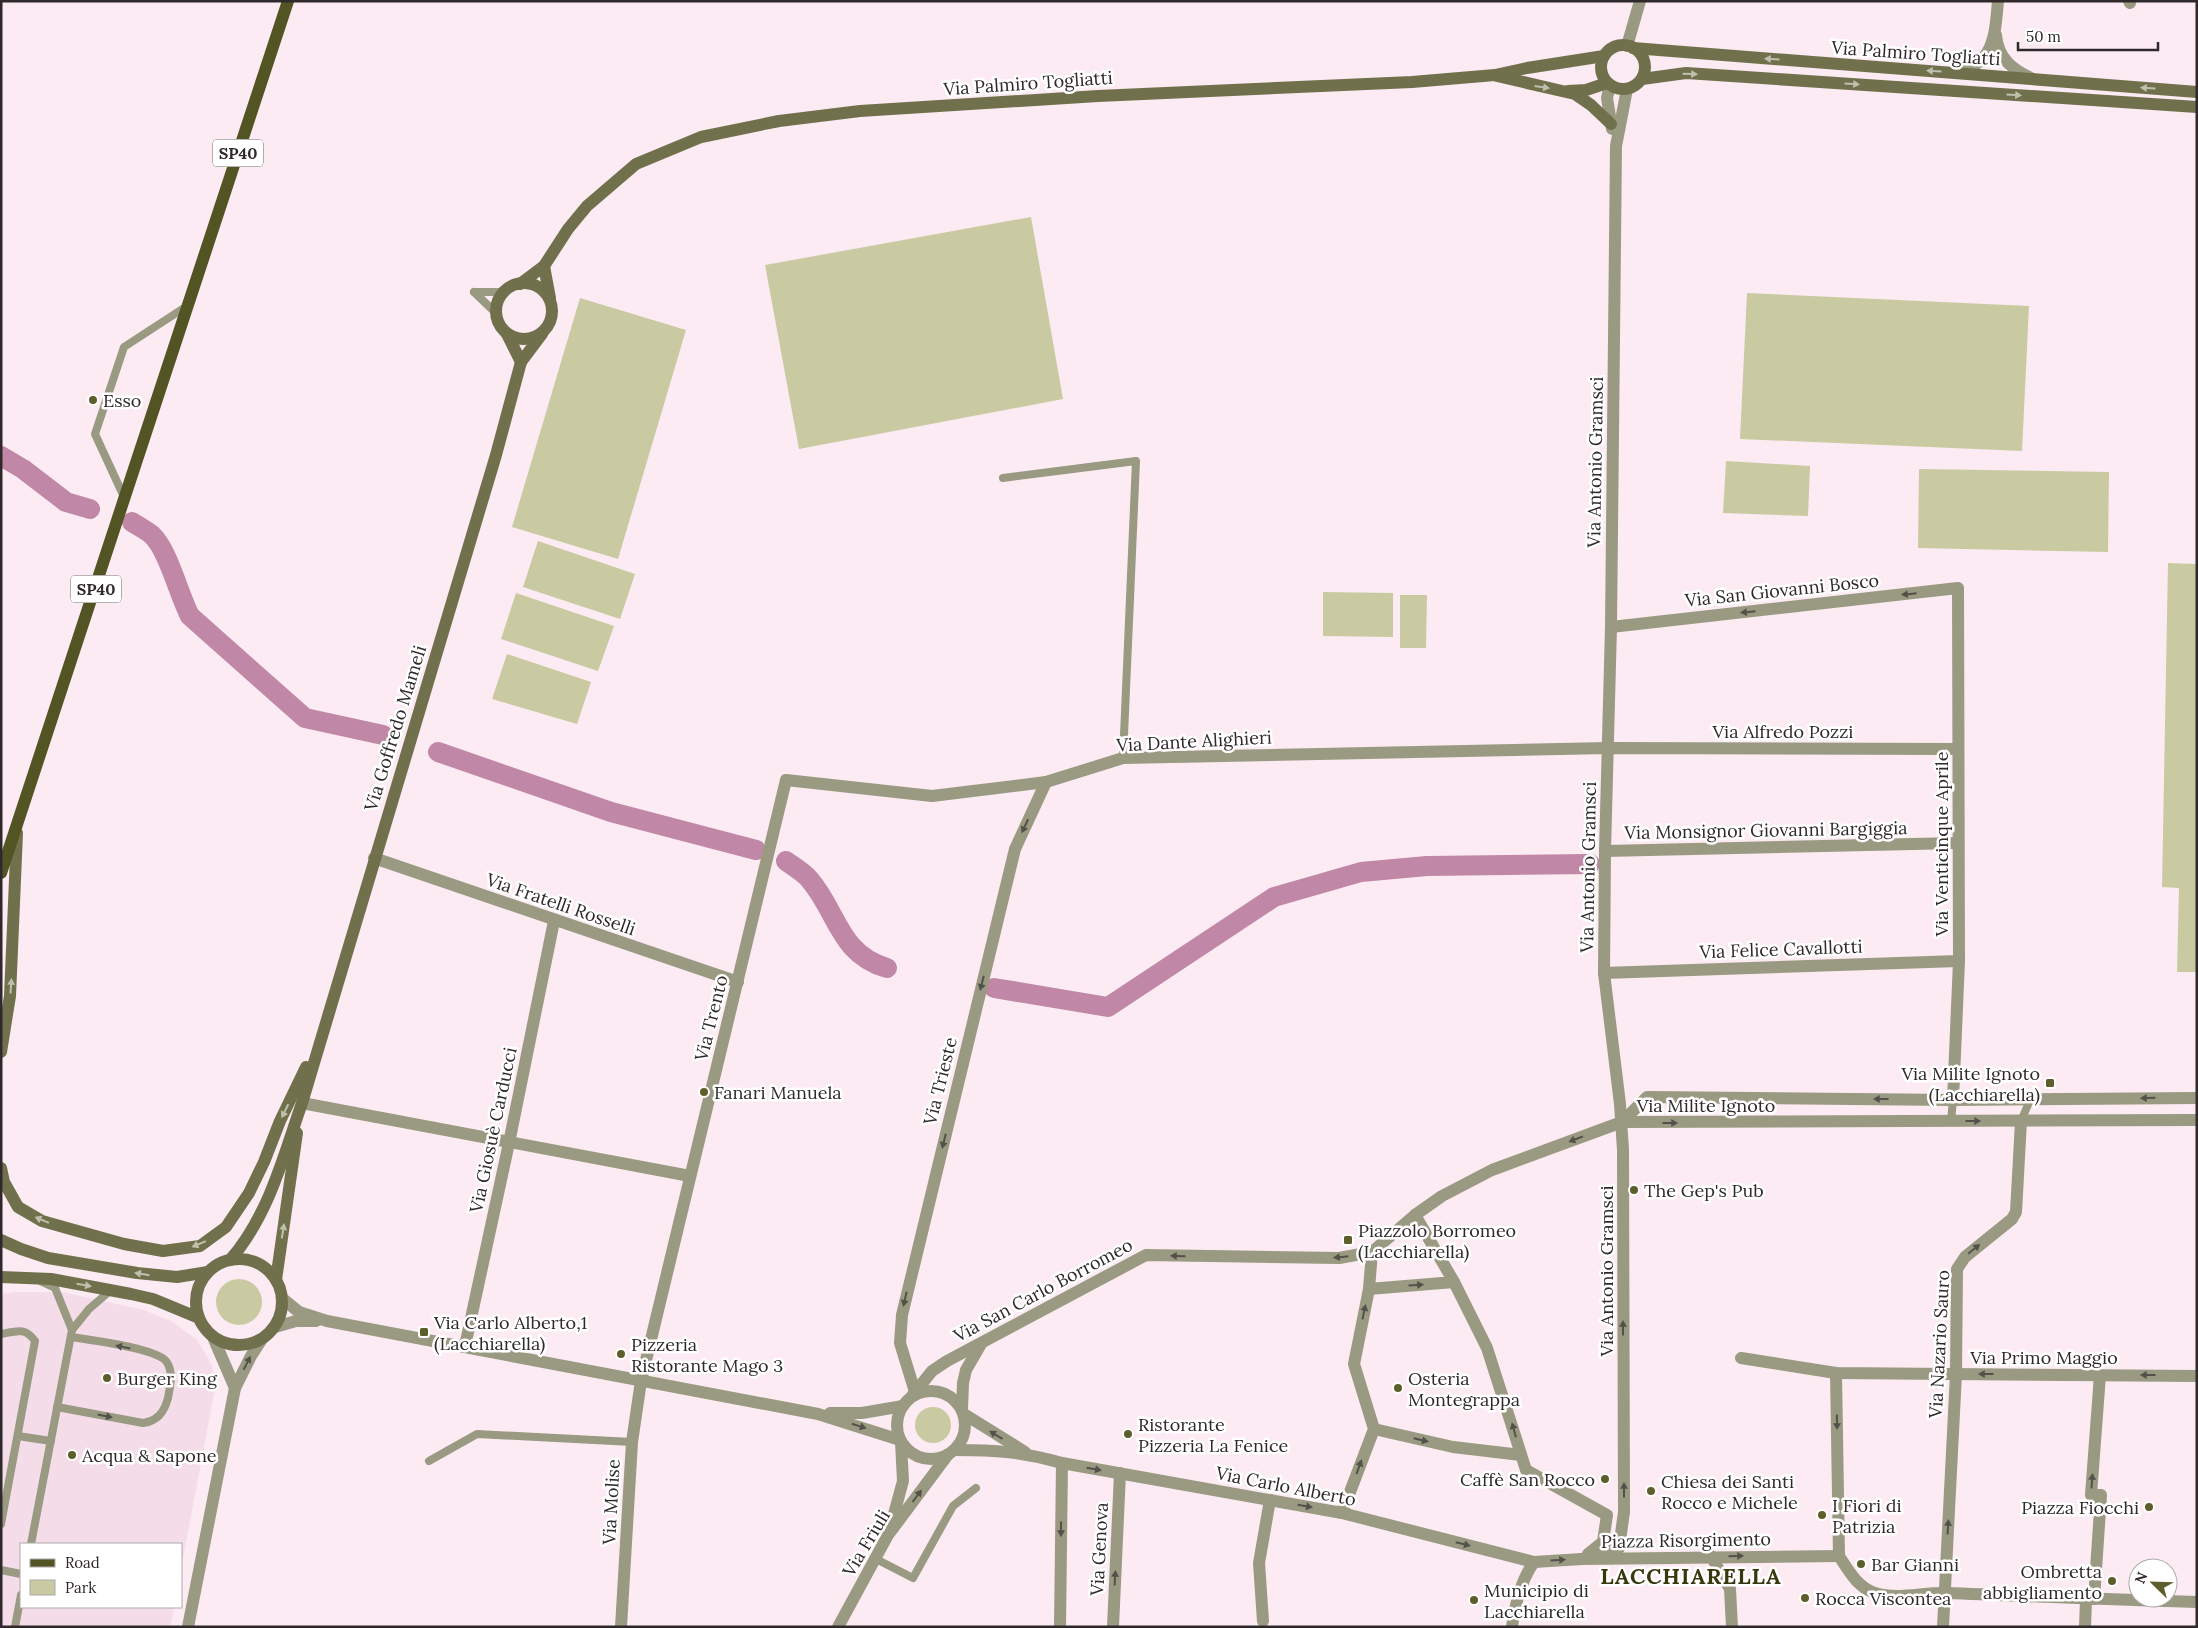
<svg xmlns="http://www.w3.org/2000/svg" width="2198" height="1628" font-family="Lora,serif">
	<rect width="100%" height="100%" fill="#fcebf3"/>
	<!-- built -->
	<polygon fill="#f4dce8" points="14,1292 62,1292 144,1310 173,1322 197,1340 212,1365 215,1389 181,1569 181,1544 21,1544 21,1607 174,1607 170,1627 1,1627 1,1294"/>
	<!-- green -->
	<g fill="#c9caa1">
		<polygon points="1031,217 1063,399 799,449 765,265"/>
		<polygon points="1747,293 2029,306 2022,451 1740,439"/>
		<polygon points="580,298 686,330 618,559 512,527"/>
		<polygon points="1726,461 1810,466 1808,516 1723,513"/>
		<polygon points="1919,469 2109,472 2108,552 1918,548"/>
		<polygon points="538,541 635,574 620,619 523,587"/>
		<polygon points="2168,563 2197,564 2197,972 2177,972 2179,888 2162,887"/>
		<polygon points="1323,592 1393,593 1393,637 1323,636"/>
		<polygon points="516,593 614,626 598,671 501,639"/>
		<polygon points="1400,595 1427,595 1426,648 1400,648"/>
		<polygon points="507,654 591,682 577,724 492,699"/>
		<circle cx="239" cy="1302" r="23"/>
		<circle cx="933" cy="1425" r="18"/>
	</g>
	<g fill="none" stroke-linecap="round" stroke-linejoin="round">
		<!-- canal -->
		<g stroke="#c087a6" stroke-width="20">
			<polyline points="1,456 23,469 66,502 90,509"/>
			<path d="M132,522C138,526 146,530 152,535C168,550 179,595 190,616L305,718L383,735"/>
			<polyline points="438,752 611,812 756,850"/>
			<path d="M786,861C794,867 804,872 810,880C838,913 839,954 887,968"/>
			<polyline points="994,988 1108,1007 1274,897 1361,872 1427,866 1590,864"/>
		</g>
		<!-- lane -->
		<g stroke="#999a81" stroke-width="8">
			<polyline points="474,292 497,314"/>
			<polyline points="474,292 504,292"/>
			<polyline points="1003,478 1136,461 1123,758"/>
			<polyline points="125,499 95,434 124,347 187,306"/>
			<polyline points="1951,1121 1953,1100"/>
			<polyline points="2021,1121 2030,1100"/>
			<polyline points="40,1281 55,1288 72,1330"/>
			<path d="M1,1334C17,1331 25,1327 35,1341L1,1524"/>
			<path d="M57,1407L143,1423C157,1421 164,1413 168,1398C170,1387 174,1371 166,1361C155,1348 90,1340 71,1337"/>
			<polyline points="18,1436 51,1441"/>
			<polyline points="429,1461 477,1434 632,1442"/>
			<polyline points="31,1544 72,1330 89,1309 111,1290"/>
			<polyline points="876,1559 913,1578 953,1506 976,1488"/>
			<polyline points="1,1570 21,1574"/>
			<polyline points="15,1627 21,1595"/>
		</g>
		<!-- street -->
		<g stroke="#999a81" stroke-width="12">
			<polyline points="2129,1 2130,3"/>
			<path d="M1996,35C1998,59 2013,70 2033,79"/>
			<polyline points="1627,46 1640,1"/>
			<path d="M1959,73C1995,61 1995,34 1998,1"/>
			<polyline points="1610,85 1607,98 1612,129"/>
			<polyline points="1611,627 1958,588 1959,961 1953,1100"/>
			<polyline points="1605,851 1958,843"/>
			<polyline points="374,858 738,982"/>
			<polyline points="1604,973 1959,961"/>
			<polyline points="302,1103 690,1176"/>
			<polyline points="1622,1122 1647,1097 1953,1100 2197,1098"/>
			<polyline points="1372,1252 1369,1289 1454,1282 1415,1215"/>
			<polyline points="1454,1282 1487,1348 1526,1470 1607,1515 1603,1542 1588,1554"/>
			<polyline points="283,1299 299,1312 327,1321 818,1414 900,1440"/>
			<polyline points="275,1327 296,1321 316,1321"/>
			<polyline points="213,1337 235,1388"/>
			<polyline points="465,1346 509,1143 554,921"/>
			<polyline points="1741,1358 1836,1373 2197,1376"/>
			<polyline points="1836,1373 1839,1556"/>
			<circle cx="931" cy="1425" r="34"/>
			<polyline points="915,1392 900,1343 902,1315 1015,849 1046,782"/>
			<polyline points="912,1396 932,1371 947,1361 1146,1255 1339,1258 1372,1252 1415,1215 1442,1196 1492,1170 1622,1122 2197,1120"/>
			<polyline points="962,1409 963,1383 966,1370 981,1344"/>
			<polyline points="830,1413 862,1413 903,1406"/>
			<polyline points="964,1414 1025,1452"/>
			<polyline points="1374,1429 1453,1447 1521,1455"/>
			<path d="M955,1450C994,1450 1024,1452 1062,1463L1342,1513L1534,1562L1582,1559L1839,1556"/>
			<polyline points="1342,1513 1374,1429 1354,1364 1369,1289"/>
			<polyline points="891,1525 903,1481 901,1442"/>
			<polyline points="1711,1556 1730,1589 1732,1627"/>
			<path d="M1839,1556C1849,1571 1857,1587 1875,1593C1897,1600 1924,1592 1947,1593C2030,1596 2113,1600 2197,1602"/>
			<polyline points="1582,1559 1619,1548 1624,1512 1623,1150 1620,1104 1604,973 1605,851 1611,627 1616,146 1627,89"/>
			<polyline points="2094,1599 2101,1495 2091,1495 2100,1375"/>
			<polyline points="1263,1621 1259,1563 1270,1500"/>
			<polyline points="188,1627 235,1388 251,1356 262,1339"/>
			<polyline points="621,1627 632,1442 641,1381 786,780 932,796 1046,782 1123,758 1608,748 1958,749"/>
			<polyline points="838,1627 888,1535 947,1456"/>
			<polyline points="1060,1627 1062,1463"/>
			<polyline points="1113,1627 1120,1473"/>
			<path d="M1512,1627C1515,1605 1521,1580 1534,1562"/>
			<polyline points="1943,1627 1956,1374 1957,1269 1965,1257 2012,1219 2016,1212 2021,1121"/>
			<polyline points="2085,1627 2086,1600"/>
		</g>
		<!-- secondary -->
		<g stroke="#70714c" stroke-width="12">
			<circle cx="1623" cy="67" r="22"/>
			<polyline points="1633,48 2197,92"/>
			<polyline points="1497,76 1575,94 1591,105 1611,124"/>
			<polyline points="1642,79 1686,73 2197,107"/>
			<polyline points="1568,91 1586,90 1607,83"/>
			<polyline points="544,266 550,298"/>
			<circle cx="524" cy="311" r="28"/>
			<polyline points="520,284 544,266 568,229 587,206 636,164 701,137 779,121 860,111 1098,96 1412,82 1495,75 1527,68 1604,56"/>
			<polyline points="507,334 521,362"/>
			<polyline points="1,1052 10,996 17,833"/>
			<polyline points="1,1168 4,1182 18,1207 42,1221 124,1244 163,1251 200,1246 226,1227 249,1193 264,1162 280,1121 306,1067"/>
			<polyline points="1,1240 21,1249 48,1258 137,1273 177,1277 208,1272"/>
			<circle cx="239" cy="1302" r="43"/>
			<path d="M230,1260C269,1215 283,1157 302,1103L496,455L521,362L542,334"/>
			<polyline points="1,1277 51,1279 131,1294 153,1299 199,1318"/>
			<polyline points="276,1280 297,1133"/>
		</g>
		<!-- primary -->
		<polyline stroke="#535424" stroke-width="12" points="1,873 288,1"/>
	</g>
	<!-- one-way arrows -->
	<defs><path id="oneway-solid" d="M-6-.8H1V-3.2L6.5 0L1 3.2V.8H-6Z" transform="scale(1.25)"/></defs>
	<g fill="#bfbfae">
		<use href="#oneway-solid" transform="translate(1772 59) rotate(-176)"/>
		<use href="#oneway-solid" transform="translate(1934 71) rotate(-176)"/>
		<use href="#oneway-solid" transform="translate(1690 74) rotate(2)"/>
		<use href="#oneway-solid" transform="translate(1852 84) rotate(4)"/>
		<use href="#oneway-solid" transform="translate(1542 87) rotate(8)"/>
		<use href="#oneway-solid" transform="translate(2148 88) rotate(-176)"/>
		<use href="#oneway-solid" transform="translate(2014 95) rotate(4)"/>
		<use href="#oneway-solid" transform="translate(11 986) rotate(-86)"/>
		<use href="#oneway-solid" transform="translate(285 1111) rotate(116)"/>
		<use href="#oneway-solid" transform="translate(42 1220) rotate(-157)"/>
		<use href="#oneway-solid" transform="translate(283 1231) rotate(-81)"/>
		<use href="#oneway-solid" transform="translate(199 1244) rotate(157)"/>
		<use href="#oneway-solid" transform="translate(142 1274) rotate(-171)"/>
		<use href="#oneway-solid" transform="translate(84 1285) rotate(10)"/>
	</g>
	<g fill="#54514a">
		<use href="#oneway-solid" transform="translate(1909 594) rotate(174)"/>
		<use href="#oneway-solid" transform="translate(1748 612) rotate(174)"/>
		<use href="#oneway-solid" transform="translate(1025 826) rotate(115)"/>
		<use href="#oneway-solid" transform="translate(982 983) rotate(104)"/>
		<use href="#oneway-solid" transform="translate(2148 1098) rotate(179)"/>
		<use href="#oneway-solid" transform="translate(1881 1099) rotate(-180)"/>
		<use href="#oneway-solid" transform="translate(1973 1121)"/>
		<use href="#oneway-solid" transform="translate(1670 1123)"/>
		<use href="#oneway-solid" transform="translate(1576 1139) rotate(159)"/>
		<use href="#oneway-solid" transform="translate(944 1141) rotate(104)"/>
		<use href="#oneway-solid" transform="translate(1974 1249) rotate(-39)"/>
		<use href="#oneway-solid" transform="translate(1178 1256) rotate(-178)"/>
		<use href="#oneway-solid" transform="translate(1341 1257) rotate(174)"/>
		<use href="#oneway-solid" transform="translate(1416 1285) rotate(-4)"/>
		<use href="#oneway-solid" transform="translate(905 1299) rotate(103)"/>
		<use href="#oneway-solid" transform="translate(1364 1312) rotate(-78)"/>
		<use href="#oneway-solid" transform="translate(1623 1328) rotate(-90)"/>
		<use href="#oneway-solid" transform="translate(123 1347) rotate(-169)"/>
		<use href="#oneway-solid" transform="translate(247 1363) rotate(-63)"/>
		<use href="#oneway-solid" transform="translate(1986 1374) rotate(-180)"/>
		<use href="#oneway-solid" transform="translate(2148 1375) rotate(-180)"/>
		<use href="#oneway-solid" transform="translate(105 1416) rotate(11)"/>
		<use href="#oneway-solid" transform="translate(1837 1422) rotate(89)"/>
		<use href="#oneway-solid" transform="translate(859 1426) rotate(17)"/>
		<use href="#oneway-solid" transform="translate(1514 1430) rotate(-105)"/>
		<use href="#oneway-solid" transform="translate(996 1435) rotate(-149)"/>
		<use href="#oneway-solid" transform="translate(1421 1440) rotate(13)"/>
		<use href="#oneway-solid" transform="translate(1359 1467) rotate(-70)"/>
		<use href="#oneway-solid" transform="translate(1094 1469) rotate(10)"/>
		<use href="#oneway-solid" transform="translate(2092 1481) rotate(-86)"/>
		<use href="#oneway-solid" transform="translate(1624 1490) rotate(-90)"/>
		<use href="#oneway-solid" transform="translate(917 1496) rotate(-53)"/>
		<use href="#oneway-solid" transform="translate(1305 1506) rotate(10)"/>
		<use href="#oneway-solid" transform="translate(1948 1527) rotate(-87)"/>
		<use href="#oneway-solid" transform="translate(1061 1529) rotate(90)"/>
		<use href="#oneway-solid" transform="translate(1463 1544) rotate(14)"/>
		<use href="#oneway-solid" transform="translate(1736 1556) rotate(-1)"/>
		<use href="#oneway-solid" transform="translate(1558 1560) rotate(-3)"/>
		<use href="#oneway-solid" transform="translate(1115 1578) rotate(-87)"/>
	</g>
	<!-- markers -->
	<g fill="#5d5e2b" stroke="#fff" stroke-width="2">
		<circle cx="93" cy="400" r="5"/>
		<rect x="2045" y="1078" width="10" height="10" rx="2.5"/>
		<circle cx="704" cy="1092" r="5"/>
		<circle cx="1634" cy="1190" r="5"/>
		<rect x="1343" y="1235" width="10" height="10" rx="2.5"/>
		<rect x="419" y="1327" width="10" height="10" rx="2.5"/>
		<circle cx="621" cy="1354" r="5"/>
		<circle cx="107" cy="1378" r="5"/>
		<circle cx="1398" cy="1388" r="5"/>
		<circle cx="1128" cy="1434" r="5"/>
		<circle cx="72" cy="1455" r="5"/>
		<circle cx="1605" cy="1479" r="5"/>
		<circle cx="1651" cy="1491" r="5"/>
		<circle cx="2149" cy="1507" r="5"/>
		<circle cx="1822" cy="1515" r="5"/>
		<circle cx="1861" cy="1564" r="5"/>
		<circle cx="2112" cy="1581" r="5"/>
		<circle cx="1805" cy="1598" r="5"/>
		<circle cx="1474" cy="1600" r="5"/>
	</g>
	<g text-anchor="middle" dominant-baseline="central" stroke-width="5" stroke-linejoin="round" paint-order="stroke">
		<!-- shield labels -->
		<g fill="#fff" stroke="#6d696b" stroke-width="1">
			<rect x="213" y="139.5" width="50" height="27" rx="4"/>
			<rect x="71" y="575.5" width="50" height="27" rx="4"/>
		</g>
		<g font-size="16" font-weight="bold" fill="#2f292c">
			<text x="238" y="153">SP40</text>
			<text x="96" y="589">SP40</text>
		</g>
		<!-- street labels -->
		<g font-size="18" fill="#2f292c" stroke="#fff">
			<text transform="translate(1916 53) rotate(4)">Via Palmiro Togliatti</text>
			<text transform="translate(1028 83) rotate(-4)">Via Palmiro Togliatti</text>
			<text transform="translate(1595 462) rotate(-89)">Via Antonio Gramsci</text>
			<text transform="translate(1782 590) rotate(-6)">Via San Giovanni Bosco</text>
			<text transform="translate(395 728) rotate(-73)">Via Goffredo Mameli</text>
			<text x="1783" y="731">Via Alfredo Pozzi</text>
			<text transform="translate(1194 741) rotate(-3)">Via Dante Alighieri</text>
			<text transform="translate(1766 830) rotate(-1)">Via Monsignor Giovanni Bargiggia</text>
			<text transform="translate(1941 844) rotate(-90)">Via Venticinque Aprile</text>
			<text transform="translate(1588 867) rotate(-89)">Via Antonio Gramsci</text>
			<text transform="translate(561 904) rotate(19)">Via Fratelli Rosselli</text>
			<text transform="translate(1781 949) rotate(-2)">Via Felice Cavallotti</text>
			<text transform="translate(711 1018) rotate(-76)">Via Trento</text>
			<text transform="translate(940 1081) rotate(-76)">Via Trieste</text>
			<text x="1706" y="1105">Via Milite Ignoto</text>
			<text transform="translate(493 1130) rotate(-78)">Via Giosuè Carducci</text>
			<text transform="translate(1606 1271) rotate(-90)">Via Antonio Gramsci</text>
			<text transform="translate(1043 1290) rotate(-28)">Via San Carlo Borromeo</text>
			<text transform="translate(1939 1344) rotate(-87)">Via Nazario Sauro</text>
			<text x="2044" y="1357">Via Primo Maggio</text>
			<text transform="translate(1286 1486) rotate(11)">Via Carlo Alberto</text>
			<text transform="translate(611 1502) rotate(-87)">Via Molise</text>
			<text transform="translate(1686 1540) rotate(-1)">Piazza Risorgimento</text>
			<text transform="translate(866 1543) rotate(-59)">Via Friuli</text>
			<text transform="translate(1099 1549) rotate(-87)">Via Genova</text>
		</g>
		<!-- poi labels -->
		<g font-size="18" fill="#2f292c" stroke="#fff" text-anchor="start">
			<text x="103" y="400">Esso</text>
			<text x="2040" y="1073" text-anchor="end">Via Milite Ignoto<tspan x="2040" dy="21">(Lacchiarella)</tspan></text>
			<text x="714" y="1092">Fanari Manuela</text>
			<text x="1644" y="1190">The Gep's Pub</text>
			<text x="1358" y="1230">Piazzolo Borromeo<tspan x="1358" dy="21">(Lacchiarella)</tspan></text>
			<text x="434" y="1322">Via Carlo Alberto,1<tspan x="434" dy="21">(Lacchiarella)</tspan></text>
			<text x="631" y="1344">Pizzeria<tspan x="631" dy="21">Ristorante Mago 3</tspan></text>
			<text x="117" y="1378">Burger King</text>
			<text x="1408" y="1378">Osteria<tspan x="1408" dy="21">Montegrappa</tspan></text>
			<text x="1138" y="1424">Ristorante<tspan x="1138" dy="21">Pizzeria La Fenice</tspan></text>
			<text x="82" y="1455">Acqua &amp; Sapone</text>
			<text x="1595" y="1479" text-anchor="end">Caffè San Rocco</text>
			<text x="1661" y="1481">Chiesa dei Santi<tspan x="1661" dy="21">Rocco e Michele</tspan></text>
			<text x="1832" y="1505">I Fiori di<tspan x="1832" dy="21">Patrizia</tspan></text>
			<text x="2139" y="1507" text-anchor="end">Piazza Fiocchi</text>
			<text x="1871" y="1564">Bar Gianni</text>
			<text x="2102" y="1571" text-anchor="end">Ombretta<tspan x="2102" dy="21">abbigliamento</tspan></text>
			<text x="1484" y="1590">Municipio di<tspan x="1484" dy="21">Lacchiarella</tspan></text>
			<text x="1815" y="1598">Rocca Viscontea</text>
		</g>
		<!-- district labels -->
		<g font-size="22" font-weight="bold" letter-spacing="1" fill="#38380f" stroke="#fff">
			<text x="1691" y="1576">LACCHIARELLA</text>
		</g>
	</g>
	<!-- border -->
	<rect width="2198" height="1628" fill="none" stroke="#2f292c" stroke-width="5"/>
	<!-- legend -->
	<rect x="20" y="1543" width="162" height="65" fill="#ffffff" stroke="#aca9ab"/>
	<rect x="30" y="1559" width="25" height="8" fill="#535424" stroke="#aca9ab"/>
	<text x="65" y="1568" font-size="15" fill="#2f292c">Road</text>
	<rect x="30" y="1580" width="25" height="15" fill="#c9caa1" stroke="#aca9ab"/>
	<text x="65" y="1593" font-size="15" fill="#2f292c">Park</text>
	<!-- north arrow -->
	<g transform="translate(2153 1583) rotate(293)"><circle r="24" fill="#ffffff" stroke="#aca9ab"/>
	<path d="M0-4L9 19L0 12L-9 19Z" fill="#5d5e2b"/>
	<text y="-8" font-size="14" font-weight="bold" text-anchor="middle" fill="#2f292c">N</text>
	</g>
	<!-- scale -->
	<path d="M2018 42v8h140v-8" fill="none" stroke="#2f292c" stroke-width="2.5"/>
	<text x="2026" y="42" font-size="15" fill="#2f292c" stroke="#ffffff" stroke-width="4" paint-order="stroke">50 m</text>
</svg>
